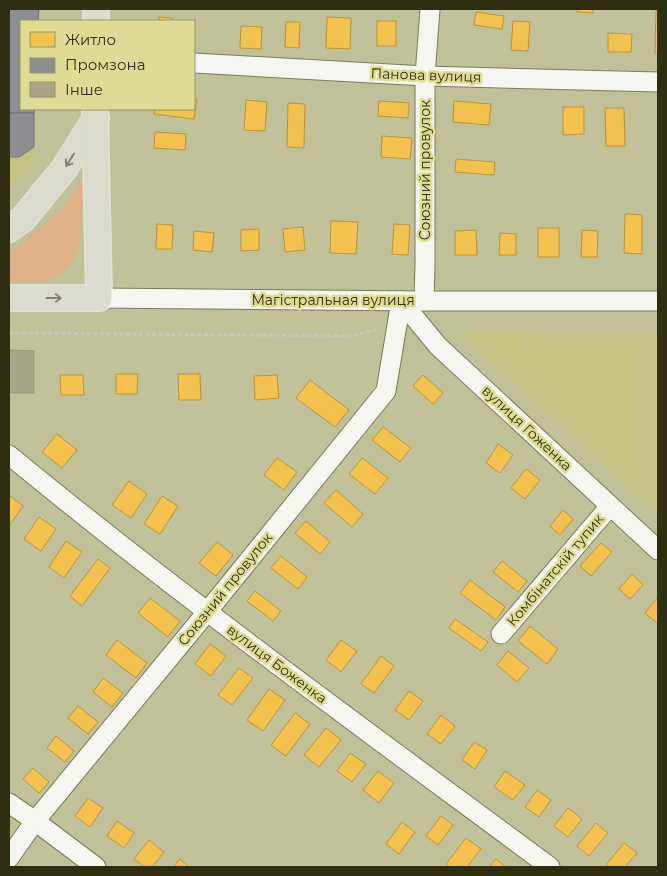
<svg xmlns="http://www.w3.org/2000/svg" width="667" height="876" font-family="Montserrat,sans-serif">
	<rect width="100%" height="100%" fill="#c0c099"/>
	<!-- built -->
	<g fill="#c4c385">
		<polygon points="9,9 41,9 40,21 21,21 21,109 37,109 36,141 28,172 9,184"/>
		<polygon points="457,331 658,334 658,514 595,457"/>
	</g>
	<!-- green -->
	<polygon fill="#dcb088" points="80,183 84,183 79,249 74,260 65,270 56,277 42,282 9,282 9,254 61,209"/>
	<!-- homes -->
	<g fill="#f2c14e" stroke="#b8953b">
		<polygon points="578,9 593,9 593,13 577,12"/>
		<polygon points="656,9 658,9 658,53 655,53"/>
		<polygon points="476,12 504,16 502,29 474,25"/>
		<polygon points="159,17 172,18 172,21 159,21"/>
		<polygon points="327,17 351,18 350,49 326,48"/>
		<rect x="377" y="21" width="19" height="25"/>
		<polygon points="513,21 530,22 528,51 511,50"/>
		<polygon points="286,22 300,22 299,48 285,47"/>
		<polygon points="241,26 262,27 261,49 240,48"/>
		<polygon points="608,33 632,34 631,52 608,52"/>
		<polygon points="194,99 197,99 194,119 154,114 155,109 194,109"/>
		<polygon points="246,100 267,102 265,131 244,130"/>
		<polygon points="379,101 409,103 408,118 378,116"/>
		<polygon points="454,101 491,104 489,125 453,122"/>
		<polygon points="288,103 305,104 304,148 287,147"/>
		<polygon points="563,107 584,107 584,134 563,135"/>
		<polygon points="605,108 624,108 625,146 606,146"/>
		<polygon points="155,132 186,134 185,150 154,148"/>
		<polygon points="382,136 412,138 410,159 381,157"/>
		<polygon points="456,159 495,162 494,175 455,172"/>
		<polygon points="625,214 642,215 642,254 624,253"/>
		<polygon points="331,221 358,222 356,254 330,253"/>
		<polygon points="157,224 173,225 172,249 156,249"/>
		<polygon points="394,224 410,225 408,255 392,254"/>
		<polygon points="303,227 305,250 285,252 283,229"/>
		<rect x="538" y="228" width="21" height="29"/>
		<polygon points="259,229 259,250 241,251 241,230"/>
		<polygon points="476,230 477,255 455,255 455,231"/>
		<polygon points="582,230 598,231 597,257 581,257"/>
		<polygon points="194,231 214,233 212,252 193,250"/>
		<polygon points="500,233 516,234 516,255 499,255"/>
		<polygon points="116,374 138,374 137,394 116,394"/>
		<polygon points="178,374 200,374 201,400 179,400"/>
		<polygon points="60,375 83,375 84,395 61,395"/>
		<polygon points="277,375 279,398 255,400 254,376"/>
		<polygon points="423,375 443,393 433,404 413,386"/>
		<polygon points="310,380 349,410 335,427 296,398"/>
		<polygon points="383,427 411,448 400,462 372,440"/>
		<polygon points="57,434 77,450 62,468 42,452"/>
		<polygon points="498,444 513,455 500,473 486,463"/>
		<polygon points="277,458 297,472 284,490 264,475"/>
		<polygon points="362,458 388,478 375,494 349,474"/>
		<polygon points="526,469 540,480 525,499 511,488"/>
		<polygon points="129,481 147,494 131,518 112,505"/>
		<polygon points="336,490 363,514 352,527 324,503"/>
		<polygon points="9,495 23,506 9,526"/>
		<polygon points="162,496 178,506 160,534 144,524"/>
		<polygon points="563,510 573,519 560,535 550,526"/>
		<polygon points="39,517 56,529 41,551 24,539"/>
		<polygon points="306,521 330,542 320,554 295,533"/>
		<polygon points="66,541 82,552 64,578 49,567"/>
		<polygon points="217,542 233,555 216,576 199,563"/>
		<polygon points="601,543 612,552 591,576 580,566"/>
		<polygon points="281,556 307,577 298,589 271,568"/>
		<polygon points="98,559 110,568 82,606 70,596"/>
		<polygon points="502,561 527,581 518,592 493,572"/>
		<polygon points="632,574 643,585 630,599 619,589"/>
		<polygon points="470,580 505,607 496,620 460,593"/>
		<polygon points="255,591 281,611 273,621 247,601"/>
		<polygon points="658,597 658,624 645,613"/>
		<polygon points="150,598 180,621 168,637 138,613"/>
		<polygon points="455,619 488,642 481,651 449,628"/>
		<polygon points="530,626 558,649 547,664 518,641"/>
		<polygon points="117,640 147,663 136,678 106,655"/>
		<polygon points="341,640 357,651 341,672 326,660"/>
		<polygon points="210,644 226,656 211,676 195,664"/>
		<polygon points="508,651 529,668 517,682 497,665"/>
		<polygon points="381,656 394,666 374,693 361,684"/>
		<polygon points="239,668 253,678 232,705 218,695"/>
		<polygon points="103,678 123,693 112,707 93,692"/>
		<polygon points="269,689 285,700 263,731 247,720"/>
		<polygon points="409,691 423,701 409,720 395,710"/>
		<polygon points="78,706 98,722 88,734 68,718"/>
		<polygon points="295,713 310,724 286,756 271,745"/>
		<polygon points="441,715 455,726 441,744 427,734"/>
		<polygon points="326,728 341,740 319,767 304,755"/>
		<polygon points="56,736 74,751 65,762 47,748"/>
		<polygon points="474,742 487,750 475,769 462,760"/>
		<polygon points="350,753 366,764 352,782 337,771"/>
		<polygon points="33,768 49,782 39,793 23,779"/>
		<polygon points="378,771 394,783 379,803 363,790"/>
		<polygon points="505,771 525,785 513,800 494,787"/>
		<polygon points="537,790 551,800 539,817 525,807"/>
		<polygon points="88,798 103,808 90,827 75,816"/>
		<polygon points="568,808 582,819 568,837 554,826"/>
		<polygon points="441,816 453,825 438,845 426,836"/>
		<polygon points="117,821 134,833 124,848 107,836"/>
		<polygon points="402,822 415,832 399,854 386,844"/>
		<polygon points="596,823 608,833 589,856 577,846"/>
		<polygon points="466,838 481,849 467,867 450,867 446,864"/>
		<polygon points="149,840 164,852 152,867 145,867 134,859"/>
		<polygon points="624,843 637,853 625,867 609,867 606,865"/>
		<polygon points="180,859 189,867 173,867"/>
		<polygon points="496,859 506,867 489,867"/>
	</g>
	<!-- industry -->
	<g fill="#8d8d92" stroke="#71706b">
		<polygon points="9,9 39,9 38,21 21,21 21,109 35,109 34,113 9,113"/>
		<polygon points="9,113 34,113 34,147 19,157 9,157"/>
	</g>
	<!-- building -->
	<polygon fill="#a6a686" stroke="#979778" points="9,350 34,351 34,393 9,393"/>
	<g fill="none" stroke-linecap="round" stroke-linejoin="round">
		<defs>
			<g id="minor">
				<polyline points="194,63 425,76 658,82"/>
				<polyline points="99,298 424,301 658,301"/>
				<polyline points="401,301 438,346 658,550"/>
				<polyline points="424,301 425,264 425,76 430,9"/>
				<path d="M9,455C184,599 368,732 550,867"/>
				<polyline points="501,634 610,506"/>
				<polyline points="9,803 35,821 96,867"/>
				<polyline points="9,858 35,821 207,612 386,391 401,301"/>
			</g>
			<g id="major">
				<polyline points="96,21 96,9"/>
				<polyline points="9,229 23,219 64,169 96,118"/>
				<polyline points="9,298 99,298 95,109"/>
			</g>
		</defs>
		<!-- minor casing -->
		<use href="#minor" stroke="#7b7b5a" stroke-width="21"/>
		<!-- major casing -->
		<use href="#major" stroke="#e3e3d1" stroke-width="28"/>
		<!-- path -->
		<polyline stroke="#c8c7bb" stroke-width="3" stroke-dasharray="4 2.5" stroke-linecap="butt" points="9,333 352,336 379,329"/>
		<!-- minor -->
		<use href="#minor" stroke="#f6f6f0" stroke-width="19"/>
		<!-- major -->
		<use href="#major" stroke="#dadacd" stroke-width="25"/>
	</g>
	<!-- one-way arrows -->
	<defs><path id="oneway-shaft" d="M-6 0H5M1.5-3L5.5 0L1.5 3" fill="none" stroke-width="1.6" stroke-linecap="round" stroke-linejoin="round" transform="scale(1.25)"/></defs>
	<g stroke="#84846e">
		<use href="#oneway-shaft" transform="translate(70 160) rotate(122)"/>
		<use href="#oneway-shaft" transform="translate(54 298)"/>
	</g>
	<g text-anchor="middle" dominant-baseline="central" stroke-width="5" stroke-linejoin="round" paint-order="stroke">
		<!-- street labels -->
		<g font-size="14" fill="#2f2e10" stroke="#dedc94">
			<text transform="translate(426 75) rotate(2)">Панова вулиця</text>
			<text transform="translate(425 170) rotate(-90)">Союзний провулок</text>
			<text x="333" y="300">Магістральная вулиця</text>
			<text transform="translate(527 428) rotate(43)">вулиця Гоженка</text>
			<text transform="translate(555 570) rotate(-50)">Комбінатскій тупик</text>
			<text transform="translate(225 589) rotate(-51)">Союзний провулок</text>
			<text transform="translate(277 664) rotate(37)">вулиця Боженка</text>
		</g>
	</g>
	<!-- border -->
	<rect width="667" height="876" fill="none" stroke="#2f2e10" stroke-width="20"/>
	<!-- legend -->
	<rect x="20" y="20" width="175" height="90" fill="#dedc94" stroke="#98965f"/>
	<rect x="30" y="32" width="25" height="15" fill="#f2c14e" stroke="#98965f"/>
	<text x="65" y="45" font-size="15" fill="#2f2e10">Житло</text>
	<rect x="30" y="58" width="25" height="15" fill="#8d8d92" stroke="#98965f"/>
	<text x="65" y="70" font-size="15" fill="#2f2e10">Промзона</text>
	<rect x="30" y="82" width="25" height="15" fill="#a6a686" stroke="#98965f"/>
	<text x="65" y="95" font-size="15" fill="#2f2e10">Інше</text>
</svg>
